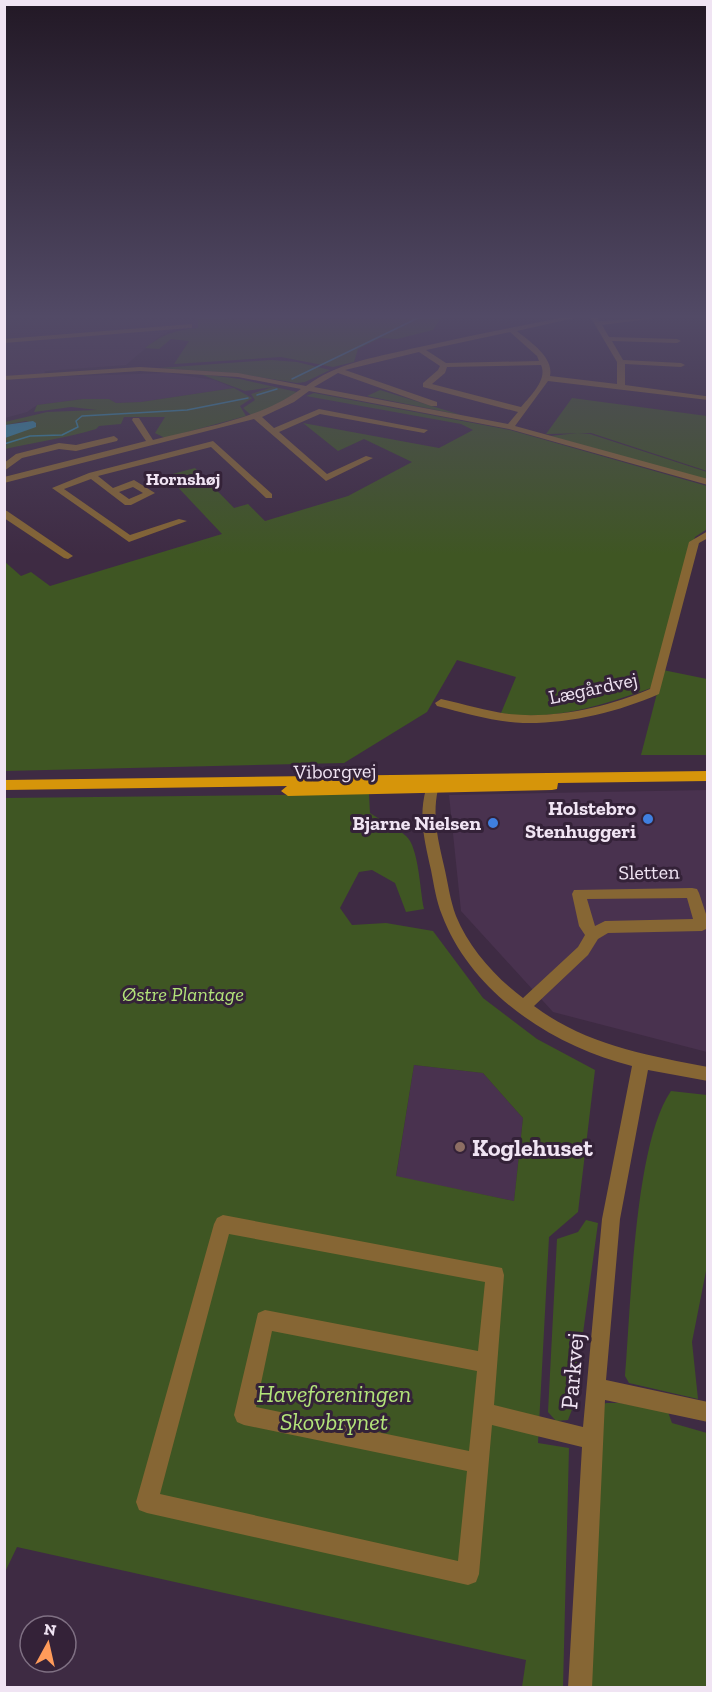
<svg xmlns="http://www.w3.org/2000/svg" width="712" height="1692" font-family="'Zilla Slab',serif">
	<rect width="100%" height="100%" fill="#3e2b43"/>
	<!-- built -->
	<g fill="#49324f">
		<polygon points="4,318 198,318 198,328 173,330 160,336 126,365 45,371 44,377 168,373 214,380 234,388 141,402 116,403 109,399 83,399 37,405 27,412 5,418"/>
		<polygon points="707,790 707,1052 553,1012 461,911 449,795"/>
		<polygon points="414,1065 483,1073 523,1118 514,1201 396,1177"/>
	</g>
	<!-- green -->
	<g fill="#3f5623" fill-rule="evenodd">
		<path d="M195,318H234L211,320L441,318L433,330L397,339L380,338L358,349L354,362L333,367L281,357L174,364L189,341L171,339L159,349L145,348C163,334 176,330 198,328V321Z"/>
		<polygon points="271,360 297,362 330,370 305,382 297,383 233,373 159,368"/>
		<polygon points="200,374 240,379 297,392 276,406 251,415 243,408 255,400 251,394 273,387 245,391"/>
		<path d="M234,388L252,398L240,406L246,416L165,438L155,433L165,417H124L121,424L99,426L96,429C66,438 36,442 5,449L7,443L5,438L37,425L26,421L5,425V422L47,412L97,410L71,407L34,412L37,405L83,399H109L116,403L141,402Z"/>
		<polygon points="380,390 461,415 367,396"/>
		<path d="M314,393L510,430L707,486V529L695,537L651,688C606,704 549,723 501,713L516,677L457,660L427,712L344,763L5,771L4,561L21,576L31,572L50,586L222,534L172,481L165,476L195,468L234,508L248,504L265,521L348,496L412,462L364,439L338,451L303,423L439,448L473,430L461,424L306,396Z"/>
		<polygon points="572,398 707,416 707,471 591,433 546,434"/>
		<polygon points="578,433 590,434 707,472 707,480 550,436"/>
		<polygon points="663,670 707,679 707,755 641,755"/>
		<path d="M369,794L370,813C382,821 396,827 406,836C419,847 420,892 424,909L406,912L395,883L372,870L359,872L340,908L352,925L386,923L433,931L483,998L537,1039L595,1070L578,1212L549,1237L538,1443L569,1448L563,1687H522L526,1660L17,1547L5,1572V798ZM414,1065L483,1073L523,1118L514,1201L396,1176Z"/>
		<path d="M671,1091L707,1095V1266L692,1342L698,1399L629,1383L625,1376C631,1307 634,1144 671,1091Z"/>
		<polygon points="586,1220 598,1223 573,1407 568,1420 556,1421 548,1412 557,1239 578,1232"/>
		<polygon points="606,1403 620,1403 668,1412 672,1423 707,1433 707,1687 590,1688 600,1407"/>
	</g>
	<!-- water -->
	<polygon fill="#318aa4" points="33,421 36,423 36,427 5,438 5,425"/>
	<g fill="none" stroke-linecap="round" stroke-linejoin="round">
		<!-- stream -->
		<g stroke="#318aa4" stroke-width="1.5">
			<polyline points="292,379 418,318"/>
			<polyline points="257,395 277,389"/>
			<polyline points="4,444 30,436 62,435 78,427 76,421 82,416 187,410 248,398"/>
		</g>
		<!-- minor -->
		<g fill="#866634" fill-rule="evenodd">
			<path d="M560,318H574L517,331C530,342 554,357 550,376L617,384V362L591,318H598L599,321L656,318L602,325L609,337L677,339L681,341L677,343L612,341L623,360L681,363L685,365L681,367L625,364V385L705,396H708V400L548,381L515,426L708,479V485L509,429L309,391L294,402L262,417L274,428L319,409L428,430L424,433L320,414L279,432L327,474L366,456L373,458L326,481L254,419L4,483V477L146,441L132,420L133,418H139L153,440C203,427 258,420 301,389L238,377L140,371L4,380V376L140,367L238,373L306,386C337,363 373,358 410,349C459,338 509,328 560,318ZM510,332L537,356L539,361L446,363L426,350ZM419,352L440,366L438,370L423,383V387L518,412L508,424L314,387L338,373L431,406H437V402L345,370ZM541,365C548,380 529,397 521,407L432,384L445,373L447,367Z"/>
			<polygon points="192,324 192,328 189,328 4,343 4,339"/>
			<polygon points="114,436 118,439 117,441 76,451 59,449 22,458 4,471 4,463 16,454 59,443 76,445"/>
			<path d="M213,441L272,494V498H266L211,447L98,476L113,488L134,480L155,493L131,505H125L91,479L64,489L130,535L179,519L187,521L129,542L52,488L89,473ZM133,487L143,493L129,499L119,492Z"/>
			<polygon points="4,510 7,511 73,556 68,559 64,558 4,518"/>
			<path d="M708,531V538L699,543L659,694C618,712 569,724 523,723C494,722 465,713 437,706L435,703L441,699C464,704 486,711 509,714C555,719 608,707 650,689L689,542Z"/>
			<path d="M432,784L438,789C432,816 438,840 444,866C448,883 450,900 456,916C469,948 495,977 523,998L578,947L585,935L579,926L572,894L574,890L692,888L697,889L699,893L708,920V928L702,931L608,933L598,939L588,955L534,1006C586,1045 646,1055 708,1067V1081L648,1070L620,1219L606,1380L708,1402V1422L605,1400L592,1688H568L582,1447L492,1425L479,1574L476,1582L468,1585L147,1513L139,1510L136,1502L214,1224L217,1218L223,1215L502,1268L504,1275L494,1405L583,1427L602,1219L632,1066C553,1046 472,994 442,915C436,900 434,885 431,870C425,843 418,817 426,789ZM687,898L693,919L605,921L595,926L587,899ZM229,1234L485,1282L478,1351L265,1310L258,1313L234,1415L237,1422L244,1425L467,1471L458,1561L160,1494ZM272,1331L477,1371L469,1451L256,1407Z"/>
		</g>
		<!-- major -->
		<polygon fill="#d6950a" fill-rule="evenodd" points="708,771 708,781 558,783 557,789 552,790 288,796 281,791 287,786 4,790 4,780"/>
	</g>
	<!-- sky -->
	<linearGradient id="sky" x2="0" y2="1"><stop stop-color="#221825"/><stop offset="0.57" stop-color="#524a66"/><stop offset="1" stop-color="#524a66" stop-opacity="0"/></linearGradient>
	<rect width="712" height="555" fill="url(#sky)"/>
	<!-- markers -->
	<g fill="#3f7fe0" stroke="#342238" stroke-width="2">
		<circle cx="648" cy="819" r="6"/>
		<circle cx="493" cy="823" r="6"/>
	</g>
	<circle fill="#8d6e63" stroke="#342238" stroke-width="2" cx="460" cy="1147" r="6"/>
	<g text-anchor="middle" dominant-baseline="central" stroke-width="6" stroke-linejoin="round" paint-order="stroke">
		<!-- far-quarter labels -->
		<g font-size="18" font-weight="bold" fill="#f0e4f3" stroke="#342238">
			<text x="183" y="479">Hornshøj</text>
		</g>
		<!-- street labels -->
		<g font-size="20" fill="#f0e4f3" stroke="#342238">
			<text transform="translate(593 688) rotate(-12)">Lægårdvej</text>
			<text transform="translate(335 771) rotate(-1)">Viborgvej</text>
			<text transform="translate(649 872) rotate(-1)">Sletten</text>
		</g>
		<!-- poi labels -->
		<g font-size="20" font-weight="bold" fill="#f0e4f3" stroke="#342238" text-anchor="end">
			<text x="636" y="808">Holstebro<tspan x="636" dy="23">Stenhuggeri</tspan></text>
			<text x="481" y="823">Bjarne Nielsen</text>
		</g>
		<!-- park labels -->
		<g font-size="20" font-style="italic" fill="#b3e47a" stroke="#342238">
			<text x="183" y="994">Østre Plantage</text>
		</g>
		<!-- near-poi labels -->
		<g font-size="24" font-weight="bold" fill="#f0e4f3" stroke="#342238" text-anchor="start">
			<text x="472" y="1147">Koglehuset</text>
		</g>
		<!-- near-street labels -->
		<g font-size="24" fill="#f0e4f3" stroke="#342238">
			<text transform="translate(572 1371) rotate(-85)">Parkvej</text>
		</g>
		<!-- near-park labels -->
		<g font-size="24" font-style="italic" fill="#b3e47a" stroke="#342238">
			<text x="334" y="1393">Haveforeningen<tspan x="334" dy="28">Skovbrynet</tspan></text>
		</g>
	</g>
	<!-- border -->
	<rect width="712" height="1692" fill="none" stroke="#f0e4f3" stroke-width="12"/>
	<!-- north arrow -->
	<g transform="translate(48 1644) rotate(8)"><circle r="28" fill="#342238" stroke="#7f7083" stroke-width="1.5"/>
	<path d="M0-4.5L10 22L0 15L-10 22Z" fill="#ff9b5a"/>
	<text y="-9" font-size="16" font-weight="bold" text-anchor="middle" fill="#f0e4f3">N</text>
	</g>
</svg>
